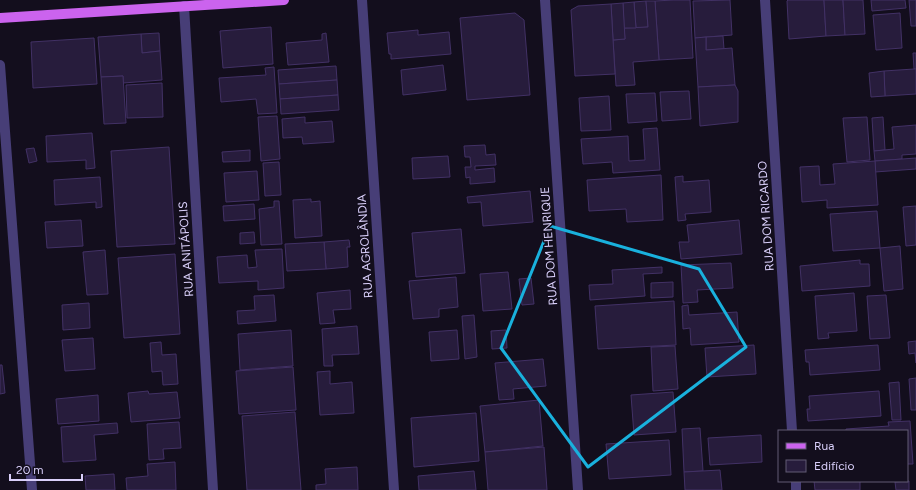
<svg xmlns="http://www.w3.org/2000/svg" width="916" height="490" font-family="Figtree,sans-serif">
	<rect width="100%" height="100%" fill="#130e1d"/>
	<!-- building -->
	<g fill="#271c3c" stroke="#423165">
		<polygon points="674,0 690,0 693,58 659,60 655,1"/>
		<polygon points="730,0 732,35 695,38 693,1"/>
		<polygon points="788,0 824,0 826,36 789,39 787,1"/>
		<polygon points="824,0 843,0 845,35 826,36"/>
		<polygon points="843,0 863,0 865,34 845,35"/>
		<polygon points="871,0 905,0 906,8 872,11"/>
		<polygon points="909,0 916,0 916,26 911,26"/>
		<polygon points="646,1 648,27 636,28 634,2"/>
		<polygon points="646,1 655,1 659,60 633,62 635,85 616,86 613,40 625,39 624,28 648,27"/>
		<polygon points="634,2 636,28 624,28 623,3"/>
		<polygon points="623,3 625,39 613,40 611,4"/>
		<polygon points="611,4 615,74 575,76 571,10 578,6"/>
		<polygon points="515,13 524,20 530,95 467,100 460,18"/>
		<polygon points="900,13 902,48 876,50 873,15"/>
		<polygon points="271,27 273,64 223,68 220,31"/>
		<polygon points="418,30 418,35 449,32 451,54 391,59 391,54 389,54 387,33"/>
		<polygon points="159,33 160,51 142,53 141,34"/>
		<polygon points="326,33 329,62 288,65 286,43 322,40 322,34"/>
		<polygon points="141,34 142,53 160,51 162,80 123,83 123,76 101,77 98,37"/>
		<polygon points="723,36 724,49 706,50 706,37"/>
		<polygon points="706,37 706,50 732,48 735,85 698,87 695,38"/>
		<polygon points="94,38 97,84 33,88 31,42"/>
		<polygon points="913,53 916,53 916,69 914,69"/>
		<polygon points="443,65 446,90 403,95 401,70"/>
		<polygon points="336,66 337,80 279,84 278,70"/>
		<polygon points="274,67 277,113 258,114 256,99 221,102 219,78 266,75 265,68"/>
		<polygon points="914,69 916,69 916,94 885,96 884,71"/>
		<polygon points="884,71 885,96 871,97 869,73"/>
		<polygon points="123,76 126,123 104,124 101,77"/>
		<polygon points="337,80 338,95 280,99 279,84"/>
		<polygon points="162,83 163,117 127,118 126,85"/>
		<polygon points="735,85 738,91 738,122 700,126 698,87"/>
		<polygon points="689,91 691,119 662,121 660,92"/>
		<polygon points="655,93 657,121 628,123 626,94"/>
		<polygon points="338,95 339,110 281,114 280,99"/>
		<polygon points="609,96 611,130 581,131 579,98"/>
		<polygon points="277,116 280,159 261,161 258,117"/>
		<polygon points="305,117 305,123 332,121 334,142 303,144 302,137 283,138 282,119"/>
		<polygon points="867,117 870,160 847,162 843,118"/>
		<polygon points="883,117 885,150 874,151 872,118"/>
		<polygon points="916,125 916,154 902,155 902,159 875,161 874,151 894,149 892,127"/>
		<polygon points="657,128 660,170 613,173 612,162 583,164 581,139 628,136 629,161 645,160 643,129"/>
		<polygon points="92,133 95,168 86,169 86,160 47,162 46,136"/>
		<polygon points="485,145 486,155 495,154 496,165 475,166 475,170 494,168 495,182 470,184 470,177 466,178 465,167 471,167 470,157 465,157 464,146"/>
		<polygon points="169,147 175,244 117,247 111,151"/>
		<polygon points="34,148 37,161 29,163 26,149"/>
		<polygon points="250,150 250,161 223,162 222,152"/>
		<polygon points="448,156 450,177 413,179 412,158"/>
		<polygon points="916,158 916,169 875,172 875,161"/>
		<polygon points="875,161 878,205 827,208 827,200 802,202 800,167 819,166 820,185 835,184 833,164"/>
		<polygon points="279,162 281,195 265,196 263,163"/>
		<polygon points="257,171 259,200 226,202 224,173"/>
		<polygon points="661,175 663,220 627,222 626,209 589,211 587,180"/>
		<polygon points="683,176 683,182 709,180 711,212 685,214 686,220 678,221 675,177"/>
		<polygon points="100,177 102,207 96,208 96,202 55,205 54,180"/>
		<polygon points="530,191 533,222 483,226 481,202 468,203 467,197"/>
		<polygon points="311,199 311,202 320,201 322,236 295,238 293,200"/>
		<polygon points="274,201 279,201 282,244 261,245 259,209 274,207"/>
		<polygon points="254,204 255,219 224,221 223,206"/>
		<polygon points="916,206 916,245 906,246 903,207"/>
		<polygon points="877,211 880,248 833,251 830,214"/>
		<polygon points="81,220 83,246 47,248 45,222"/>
		<polygon points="739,220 742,254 681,259 679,242 689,242 687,225"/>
		<polygon points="461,229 465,273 416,277 412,233"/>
		<polygon points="254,232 255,243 240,244 240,233"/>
		<polygon points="349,240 350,247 347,247 348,267 326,269 324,242"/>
		<polygon points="324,242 326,269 287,271 285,244"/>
		<polygon points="900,246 903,289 884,291 880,248"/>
		<polygon points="282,249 284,288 258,290 258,281 219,283 217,257 247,255 248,268 257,267 255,250"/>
		<polygon points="105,250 108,294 87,295 83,252"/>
		<polygon points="175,254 180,334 124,338 118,258"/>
		<polygon points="860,260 860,264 869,264 870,286 802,291 800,266"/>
		<polygon points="731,263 733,288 697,290 698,302 683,303 681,265"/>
		<polygon points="662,267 662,273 643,274 645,296 590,300 589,285 613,284 612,270"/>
		<polygon points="508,272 512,309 483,311 480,274"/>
		<polygon points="456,277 458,307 439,309 439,317 413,319 409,281"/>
		<polygon points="531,278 534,304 522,305 519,279"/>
		<polygon points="673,282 673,297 651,298 651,283"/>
		<polygon points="350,290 351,309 333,310 335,323 320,324 317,293"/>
		<polygon points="854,293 857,331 828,333 829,338 818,339 815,296"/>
		<polygon points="274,295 276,321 238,324 237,311 255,310 254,296"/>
		<polygon points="886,295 890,338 870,339 867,296"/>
		<polygon points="674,301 676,345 598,349 595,306"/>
		<polygon points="89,303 90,328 63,330 62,305"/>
		<polygon points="688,305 689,315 737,312 739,342 691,345 690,328 683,329 682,306"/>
		<polygon points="474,315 477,357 465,359 462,316"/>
		<polygon points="357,326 359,354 332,355 333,366 324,366 322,329"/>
		<polygon points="291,330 293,366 240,370 238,334"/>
		<polygon points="457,330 459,359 431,361 429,332"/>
		<polygon points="506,330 507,348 492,349 491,331"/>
		<polygon points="93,338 95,369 65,371 62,340"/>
		<polygon points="916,341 916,363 915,353 909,354 908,342"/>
		<polygon points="161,342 162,355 176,354 178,384 163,385 162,371 152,372 150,343"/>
		<polygon points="754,345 756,374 707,377 705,348"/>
		<polygon points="878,345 880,370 810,375 809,362 806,362 805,350"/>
		<polygon points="675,346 678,389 653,391 651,347"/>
		<polygon points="543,359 546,386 513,389 514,399 499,400 495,363"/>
		<polygon points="0,365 2,365 5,393 0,394"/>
		<polygon points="293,367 296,410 239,414 236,371"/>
		<polygon points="330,371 330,384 352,382 354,413 320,415 317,372"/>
		<polygon points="916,378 916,410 911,410 909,379"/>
		<polygon points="899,382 901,420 892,420 889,383"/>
		<polygon points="148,391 149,394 177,392 180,418 131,422 128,393"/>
		<polygon points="879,391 881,416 808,421 807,409 810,409 809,396"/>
		<polygon points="673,392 676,432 634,435 631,395"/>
		<polygon points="98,395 99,421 58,424 56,399"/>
		<polygon points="539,400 543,446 485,452 480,406"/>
		<polygon points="295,412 301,490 247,490 242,416"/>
		<polygon points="476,413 479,461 414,467 411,418"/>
		<polygon points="910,421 913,464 907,464 907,431 846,431 846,429 889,426 888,422"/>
		<polygon points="179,422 181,448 163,449 164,459 149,460 147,424"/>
		<polygon points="117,423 118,433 94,435 96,460 63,462 61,427"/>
		<polygon points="700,428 703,471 684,472 682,429"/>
		<polygon points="761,435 762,462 710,465 708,438"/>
		<polygon points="669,440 671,475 609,479 606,444"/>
		<polygon points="544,447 547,490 488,490 485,452"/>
		<polygon points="175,462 176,490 127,490 126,478 148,476 147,464"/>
		<polygon points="357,467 358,490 316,490 316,485 326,484 325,469"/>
		<polygon points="720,470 722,490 685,490 684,472"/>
		<polygon points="474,471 476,490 419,490 418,476"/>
		<polygon points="114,474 115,490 86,490 85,476"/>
		<polygon points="814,481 860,481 860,490 815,490"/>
		<polygon points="909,481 909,490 896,490 895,482"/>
	</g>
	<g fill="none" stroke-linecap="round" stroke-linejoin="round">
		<!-- minor -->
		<g stroke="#473e77" stroke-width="10">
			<polyline points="765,0 792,431"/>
			<polyline points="184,6 213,490"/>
			<polyline points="0,65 32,490"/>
			<polyline points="796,481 796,490"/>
		</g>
		<!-- tertiary -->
		<g stroke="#473e77" stroke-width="10">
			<polyline points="362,0 394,490"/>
			<polyline points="545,0 578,490"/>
		</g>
		<!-- primary -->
		<polyline stroke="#cb63ee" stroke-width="10" points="0,18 284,0"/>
	</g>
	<!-- marked area -->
	<path fill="none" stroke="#19b1dd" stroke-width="3" stroke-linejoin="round" d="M550,226L699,269L746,347L588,467L501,348Z"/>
	<g text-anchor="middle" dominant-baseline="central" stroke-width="3" stroke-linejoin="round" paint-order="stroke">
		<!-- street labels -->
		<g font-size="12" fill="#d9cffa" stroke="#130e1d">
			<text transform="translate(766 216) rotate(-94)">RUA DOM RICARDO</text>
			<text transform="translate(365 246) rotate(-94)">RUA AGROLÂNDIA</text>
			<text transform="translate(549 246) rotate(-94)">RUA DOM HENRIQUE</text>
			<text transform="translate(186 249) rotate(-94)">RUA ANITÁPOLIS</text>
		</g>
	</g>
	<!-- legend -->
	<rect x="778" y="430" width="130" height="52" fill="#130e1d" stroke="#625b75"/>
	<rect x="786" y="443" width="20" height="6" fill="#cb63ee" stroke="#625b75"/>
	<text x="814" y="450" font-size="12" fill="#d9cffa">Rua</text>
	<rect x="786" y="460" width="20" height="12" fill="#271c3c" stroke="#625b75"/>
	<text x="814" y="470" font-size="12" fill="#d9cffa">Edifício</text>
	<!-- scale -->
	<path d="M10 474v6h72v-6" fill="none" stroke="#d9cffa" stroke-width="2"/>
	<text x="16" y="474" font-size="12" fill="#d9cffa" stroke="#130e1d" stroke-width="3" paint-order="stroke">20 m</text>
</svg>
